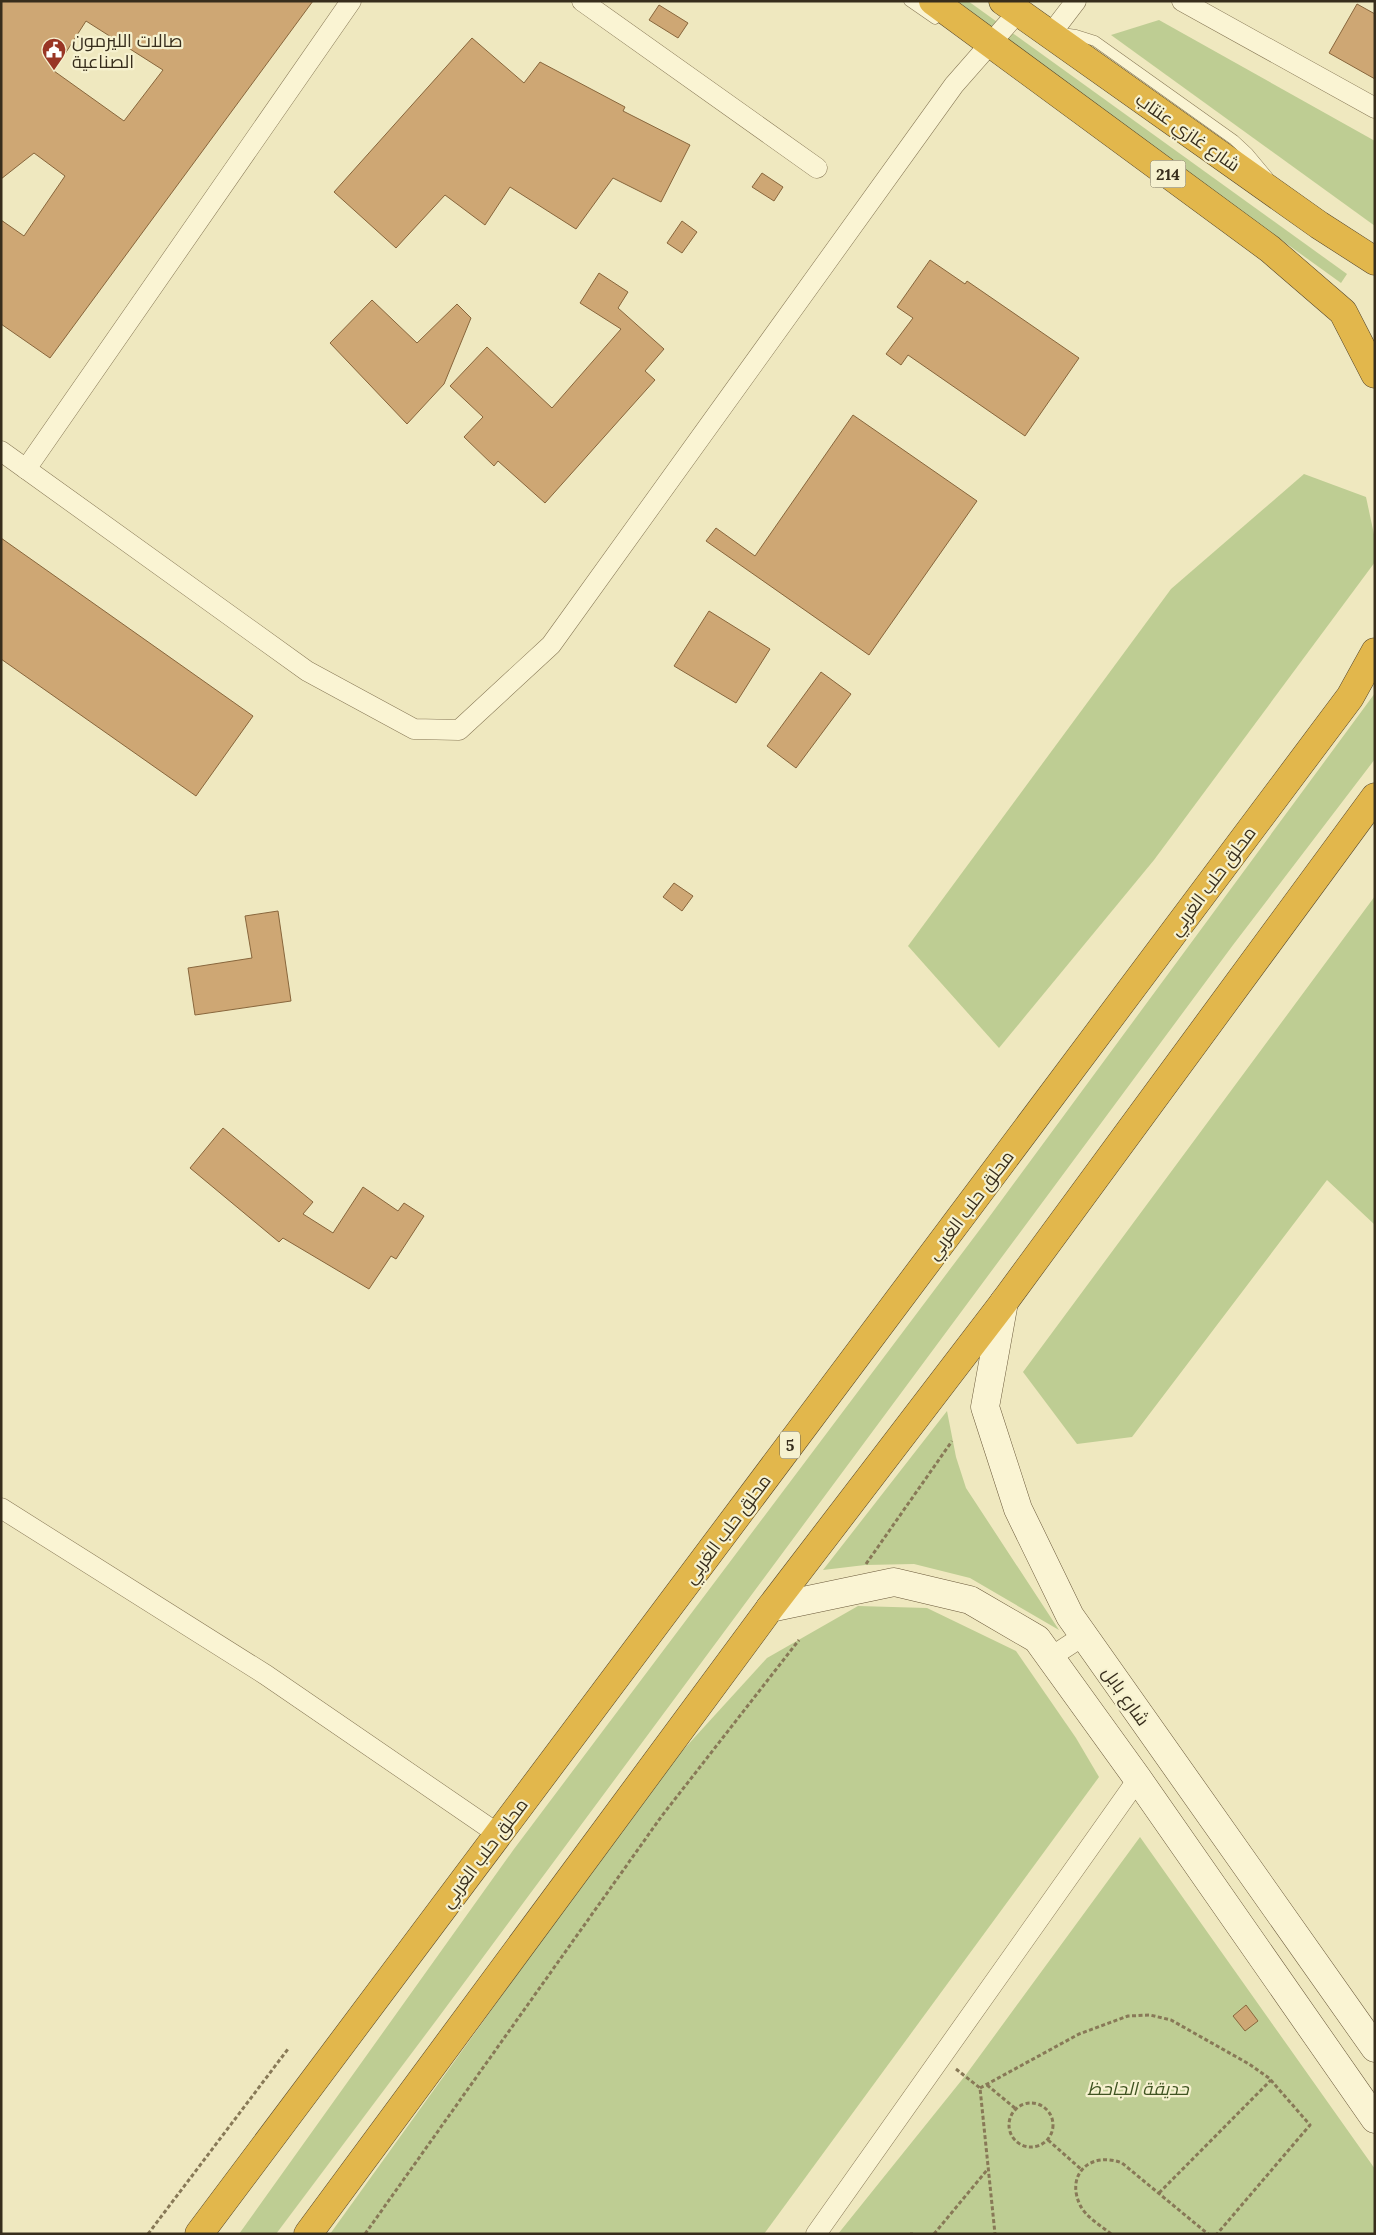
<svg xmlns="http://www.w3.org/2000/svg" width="1376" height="2235" font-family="Lora,Cairo,serif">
	<rect width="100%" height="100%" fill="#efe8bf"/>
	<!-- green -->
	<g fill="#becd93">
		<polygon points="950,1 968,1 1347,274 1341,283"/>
		<polygon points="1159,20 1375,141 1375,226 1111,35"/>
		<polygon points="1304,474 1366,497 1375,539 1375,562 1154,860 999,1048 908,946 1171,589"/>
		<polygon points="1375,693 1375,759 1233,945 438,2018 276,2234 239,2234 514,1849 984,1224"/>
		<polygon points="1375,896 1375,1225 1327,1180 1132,1437 1077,1444 1023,1372"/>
		<polygon points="947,1411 956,1457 966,1488 1059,1630 970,1578 914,1564 865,1565 823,1570"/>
		<polygon points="858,1606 927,1608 1016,1651 1076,1738 1099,1777 764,2234 330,2234 663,1772 767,1658"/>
		<polygon points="1140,1837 1375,2169 1375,2234 838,2234 965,2076"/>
	</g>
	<!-- building -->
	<g fill="#cea774" stroke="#88663c" fill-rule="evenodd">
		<path d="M1,1H313L50,358L1,324V220L24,236L65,176L34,153L1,179ZM86,21L163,70L124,121L54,71Z"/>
		<polygon points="1357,4 1375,14 1375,79 1329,53"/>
		<polygon points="659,5 688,23 678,38 649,20"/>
		<polygon points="472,38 524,83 540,62 625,107 623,111 690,145 661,202 613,178 576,229 510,187 485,225 445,195 396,248 334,192"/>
		<polygon points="762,173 783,187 774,201 752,187"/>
		<polygon points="682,221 697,232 682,253 667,243"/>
		<polygon points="930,260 965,284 967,281 1079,358 1025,436 908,355 901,365 886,354 913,318 897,307"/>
		<polygon points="599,273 628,292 618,308 664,349 645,371 655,380 545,503 498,461 494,466 464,437 483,417 450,386 487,347 552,408 621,329 580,303"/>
		<polygon points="372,300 417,343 457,304 471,318 444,384 407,424 330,343"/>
		<polygon points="853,415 977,501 869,655 706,541 716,528 755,556"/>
		<polygon points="1,538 253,716 196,796 1,659"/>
		<polygon points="709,611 770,649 736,703 674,666"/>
		<polygon points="821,672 851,694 796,768 767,746"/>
		<polygon points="674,883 693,896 682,911 663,897"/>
		<polygon points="278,911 291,1001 195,1015 188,968 252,958 245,916"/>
		<polygon points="223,1128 313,1202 303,1214 333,1233 363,1187 398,1211 404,1203 424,1216 396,1259 391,1256 369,1289 283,1238 279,1242 190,1168"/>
		<polygon points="1246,2005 1258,2021 1245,2031 1233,2016"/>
	</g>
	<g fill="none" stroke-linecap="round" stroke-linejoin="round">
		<defs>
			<g id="lane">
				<polyline points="909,1 935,19"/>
				<polyline points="1062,33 1076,35 1095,41 1234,140 1248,153 1268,177"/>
			</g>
			<g id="street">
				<polyline points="582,1 817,168"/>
				<polyline points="1182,1 1375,108"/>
				<polyline points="1050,35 1076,1"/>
				<polyline points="1,451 307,671 414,729 459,730 551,645 954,85 1018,12"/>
				<polyline points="26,469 351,1"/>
				<polyline points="1,1508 266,1675 498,1834"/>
				<polyline points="1051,1657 1083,1636"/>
				<polyline points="816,2234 1138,1779"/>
			</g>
			<g id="secondary">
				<polyline points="1004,1302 985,1407 1018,1509 1070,1616 1375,2048"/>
				<polyline points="770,1608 894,1582 970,1600 1037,1639 1138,1779 1375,2119"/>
			</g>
			<g id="highway">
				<polyline points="933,1 1270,249 1343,312 1375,374"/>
				<polyline points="1003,1 1319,225 1375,261"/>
				<polyline points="199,2234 1350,697 1375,652"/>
				<polyline points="308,2234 770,1608 1004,1302 1375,797"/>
			</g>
		</defs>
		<!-- lane casing -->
		<use href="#lane" stroke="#887957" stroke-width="11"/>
		<!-- street casing -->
		<use href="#street" stroke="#887957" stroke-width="21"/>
		<!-- secondary casing -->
		<use href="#secondary" stroke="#6a593a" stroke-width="29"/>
		<!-- highway casing -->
		<use href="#highway" stroke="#55462c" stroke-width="29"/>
		<!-- path -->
		<g stroke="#887957" stroke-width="3" stroke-dasharray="4 2.5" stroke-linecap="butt">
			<polyline points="866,1564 952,1441"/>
			<polyline points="956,2069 980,2088 995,2234"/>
			<polyline points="987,2085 1016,2109"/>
			<polyline points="980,2088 1079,2034 1128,2016 1150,2015 1171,2020 1249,2064 1269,2078 1310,2125 1217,2234"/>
			<circle cx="1031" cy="2125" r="22"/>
			<polyline points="1048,2140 1082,2170"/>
			<polyline points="1159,2193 1271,2080"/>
			<polyline points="148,2234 288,2049"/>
			<polyline points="365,2234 661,1817 799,1640"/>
			<polyline points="910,2234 913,2234"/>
			<polyline points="934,2234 987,2170"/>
			<path d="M1111,2234C1100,2225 1086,2217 1080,2205C1065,2173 1092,2151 1122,2163L1208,2234"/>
		</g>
		<!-- lane -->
		<use href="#lane" stroke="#faf4d3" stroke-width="10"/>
		<!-- street -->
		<use href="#street" stroke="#faf4d3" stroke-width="20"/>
		<!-- secondary -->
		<use href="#secondary" stroke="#faf4d3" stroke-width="28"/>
		<!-- highway -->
		<use href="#highway" stroke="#e2b74c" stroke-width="28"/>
	</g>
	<!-- icons -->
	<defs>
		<symbol id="civic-pin" viewBox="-11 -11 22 30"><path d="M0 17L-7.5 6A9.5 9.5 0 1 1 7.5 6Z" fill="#993625" stroke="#f6f1cf"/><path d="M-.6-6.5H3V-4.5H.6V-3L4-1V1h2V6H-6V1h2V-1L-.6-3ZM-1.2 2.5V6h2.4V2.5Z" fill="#fff"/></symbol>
	</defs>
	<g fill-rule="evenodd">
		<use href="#civic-pin" x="40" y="36" width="28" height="38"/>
	</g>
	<g text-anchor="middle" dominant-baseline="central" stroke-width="4.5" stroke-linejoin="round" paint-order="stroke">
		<!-- shield labels -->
		<g fill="#f6f1cf" stroke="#706852" stroke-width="1">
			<rect x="1150.5" y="160.5" width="35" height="27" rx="4"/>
			<rect x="780" y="1431.5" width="20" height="27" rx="4"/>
		</g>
		<g font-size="16" font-weight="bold" fill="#372d1c">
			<text x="1168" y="174">214</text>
			<text x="790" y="1445">5</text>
		</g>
		<!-- poi labels -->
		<g font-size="18" fill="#372d1c" stroke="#f6f1cf" text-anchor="start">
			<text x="72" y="40">صالات الليرمون<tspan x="72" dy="21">الصناعية</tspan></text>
		</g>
		<!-- street labels -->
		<g font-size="18" fill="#372d1c" stroke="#f6f1cf">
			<text transform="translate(1188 132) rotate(35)">شارع غازي عنتاب</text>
			<text transform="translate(1212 881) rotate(-53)">محلق حلب الغربي</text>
			<text transform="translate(970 1205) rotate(-53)">محلق حلب الغربي</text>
			<text transform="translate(727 1529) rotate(-53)">محلق حلب الغربي</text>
			<text transform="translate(1126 1696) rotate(55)">شارع بابل</text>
			<text transform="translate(484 1853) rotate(-53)">محلق حلب الغربي</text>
		</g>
		<!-- park labels -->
		<g font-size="18" font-style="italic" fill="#405422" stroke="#f6f1cf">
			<text x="1138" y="2088">حديقة الجاحظ</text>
		</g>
	</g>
	<!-- border -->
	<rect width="1376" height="2235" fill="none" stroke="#372d1c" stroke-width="5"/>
</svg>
